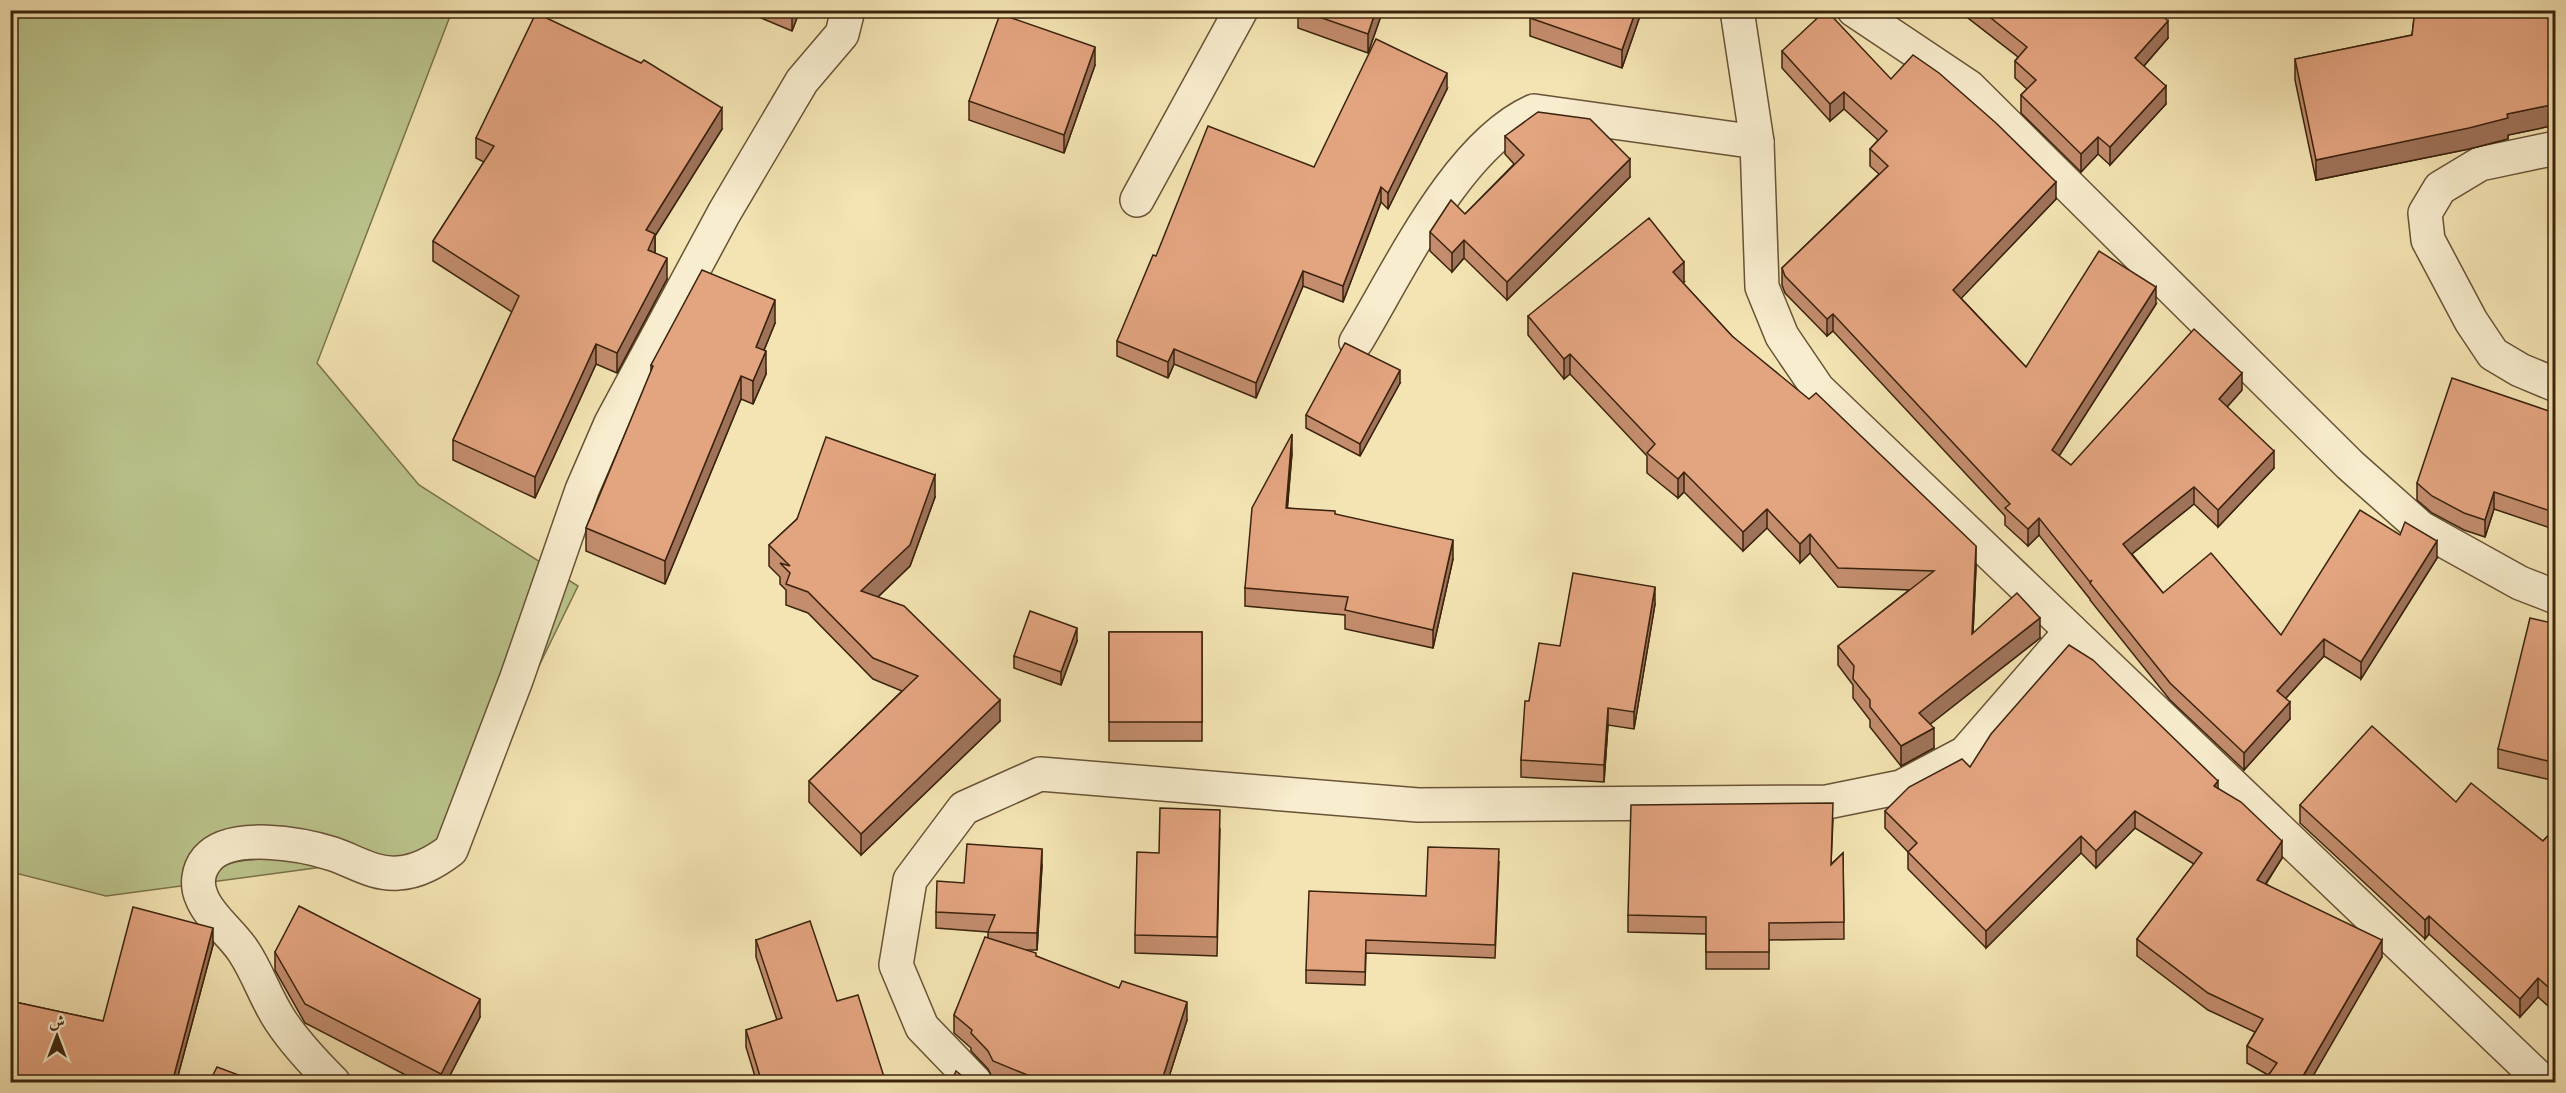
<svg xmlns="http://www.w3.org/2000/svg" width="2566" height="1093" font-family="Vollkorn,Amiri,serif">
	<rect width="100%" height="100%" fill="#f4e4b3"/>
	<filter id="stains"><feTurbulence type="fractalNoise" baseFrequency=".00333" numOctaves="4"/><feColorMatrix values="0 0 0 0 .2 0 0 0 0 .09 0 0 0 0 .02 0 0 0 .5 -.17"/></filter>
	<radialGradient id="worn" r=".72"><stop offset=".6" stop-color="#630" stop-opacity="0"/><stop offset="1" stop-color="#630" stop-opacity=".3"/></radialGradient>
	<!-- green -->
	<polygon fill="#bbc48c" stroke="#7b744c" stroke-width="1.5" points="10,11 452,11 317,363 419,485 578,586 449,850 106,896 11,872"/>
	<g fill="none" stroke-linecap="round" stroke-linejoin="round">
		<defs>
			<g id="minor">
				<polyline points="1737,10 1757,142 1762,287 1782,336 1818,389 2543,1082"/>
				<polyline points="1854,10 1969,87 2350,465 2421,528 2520,583 2556,597"/>
				<polyline points="2556,148 2480,164 2440,188 2425,213 2428,240 2471,321 2493,354 2520,370 2556,385"/>
				<polyline points="1137,200 1241,10"/>
				<path d="M1356,342C1399,271 1457,145 1534,111L1757,142"/>
				<path d="M333,1082C314,1063 295,1043 280,1020C266,999 258,973 244,952C232,933 210,918 202,898C196,885 198,870 207,859C230,831 302,844 333,854C354,861 374,875 398,873C418,872 435,862 451,850L516,680L582,490L611,423L724,213L802,81L842,34L848,10"/>
				<polyline points="975,1082 922,1027 896,965 910,880 964,808 1040,774 1418,805 1827,802 1901,787 1965,753 2071,631"/>
			</g>
		</defs>
		<!-- minor casing -->
		<use href="#minor" stroke="#695336" stroke-width="36"/>
		<!-- minor -->
		<use href="#minor" stroke="#f8edce" stroke-width="33"/>
	</g>
	<!-- wall -->
	<g fill="#c38d6e" stroke="#3b230d" stroke-width="1.5">
		<polygon points="742,10 800,10 792,31"/>
		<polygon points="1298,10 1383,10 1368,53 1298,28"/>
		<polygon points="1642,10 1622,68 1530,36 1530,18"/>
		<polygon points="1956,10 2157,10 2168,38 2144,66 2166,104 2110,165 2098,154 2081,172 2021,113 2021,95 2027,89 2015,78 2015,61 2018,57 1960,12"/>
		<polygon points="2415,10 2556,10 2556,125 2508,135 2508,139 2469,149 2316,180 2295,80 2295,59 2412,35"/>
		<polygon points="1782,51 1891,79 2056,199 1961,298 2026,367 2156,304 2059,456 2071,465 2242,390 2227,407 2274,468 2218,527 2194,504 2132,554 2163,593 2281,635 2437,558 2361,679 2324,656 2285,699 2290,719 2244,770 2170,700 2090,600 2090,598 2090,599 2039,535 2028,546 2005,525 2005,516 1833,331 1827,336 1785,293 1782,285 1782,268 1879,174 1870,166 1870,149 1878,140 1844,109 1830,121 1782,68"/>
		<polygon points="1095,65 1064,153 969,120 969,101"/>
		<polygon points="1447,89 1388,209 1381,202 1343,302 1303,286 1256,398 1174,364 1168,378 1117,356 1117,341 1156,256 1314,167"/>
		<polygon points="722,129 655,236 655,253 667,279 617,373 596,364 535,498 453,460 453,440 512,312 433,261 433,241 484,162 476,158 476,138"/>
		<polygon points="1505,136 1630,177 1507,300 1464,258 1452,272 1430,251 1430,232 1465,214 1514,164 1505,154"/>
		<polygon points="1684,282 1683,283 1732,336 1976,566 1973,633 2040,638 1930,724 1934,748 1901,766 1870,727 1870,720 1853,698 1853,685 1838,665 1838,646 1909,590 1838,587 1810,553 1800,563 1767,528 1743,551 1684,492 1678,498 1647,473 1647,456 1570,374 1564,379 1528,335 1528,316"/>
		<polygon points="775,323 764,350 766,374 753,404 741,399 665,584 586,551 586,528 651,372 651,365"/>
		<polygon points="1400,383 1360,456 1306,428 1306,415"/>
		<polygon points="2556,387 2556,530 2494,509 2485,537 2464,530 2432,513 2417,500 2417,483 2549,411"/>
		<polygon points="1292,453 1287,508 1335,514 1453,559 1433,648 1345,629 1345,615 1245,606 1245,588"/>
		<polygon points="935,497 910,566 878,597 1000,721 861,855 809,802 809,781 902,691 873,679 808,613 786,605 786,590 780,584 780,577 769,566 769,545 797,519"/>
		<polygon points="1655,604 1634,729 1608,725 1604,782 1521,777 1521,760 1529,701 1560,646"/>
		<polygon points="2556,624 2556,781 2498,768 2498,749"/>
		<rect x="1109" y="632" width="93" height="109"/>
		<polygon points="1077,641 1061,685 1014,668 1014,656"/>
		<polygon points="1970,767 2218,788 2282,858 2266,884 2382,957 2268,1075 2247,1063 2247,1046 2255,1032 2208,1010 2137,956 2137,939 2194,864 2135,828 2096,868 2081,853 1986,948 1908,869 1908,852 1885,828 1885,811"/>
		<polygon points="2456,802 2543,841 2556,827 2556,1013 2538,997 2520,1017 2429,934 2425,939 2300,823 2300,805"/>
		<polygon points="1833,820 1831,864 1843,853 1844,939 1769,940 1769,969 1706,969 1706,934 1628,932 1628,915"/>
		<polygon points="1220,829 1217,956 1135,953 1135,935 1159,853"/>
		<polygon points="1499,862 1495,958 1366,953 1365,985 1306,983 1306,970 1426,896"/>
		<polygon points="1042,865 1037,950 1025,950 1036,956 1187,1020 1167,1083 1001,1083 993,1079 988,1069 971,1051 971,1048 954,1033 954,1015 988,938 988,932 936,928 936,912 964,883"/>
		<polygon points="756,940 837,1001 885,1083 757,1083 746,1047 746,1030 777,1020 756,957"/>
		<polygon points="213,945 176,1083 10,1083 10,1001 103,1021"/>
		<polygon points="275,952 480,1017 446,1083 421,1083 305,1023 275,970"/>
	</g>
	<!-- shaded-wall -->
	<g fill="#9f735a" stroke="#3b230d" stroke-width="1.5">
		<polygon points="793,10 800,10 792,31 792,13"/>
		<polygon points="1376,10 1383,10 1368,53 1368,34"/>
		<polygon points="1636,10 1642,10 1622,68 1622,50"/>
		<polygon points="2168,21 2168,38 2135,76 2135,58"/>
		<polygon points="1095,47 1095,65 1064,153 1064,135"/>
		<polygon points="1447,73 1447,89 1388,209 1388,193"/>
		<polygon points="2166,86 2166,104 2110,165 2110,147"/>
		<polygon points="1844,92 1844,109 1830,121 1830,104"/>
		<polygon points="2556,104 2556,125 2508,135 2508,139 2469,149 2316,180 2316,160 2507,114"/>
		<polygon points="722,108 722,129 655,236 655,255 648,271 646,230"/>
		<polygon points="2098,137 2098,154 2081,172 2081,154"/>
		<polygon points="1630,159 1630,177 1507,300 1507,282"/>
		<polygon points="2056,182 2056,199 1953,307 1953,290"/>
		<polygon points="1381,187 1381,202 1343,302 1343,286"/>
		<polygon points="1464,240 1464,258 1452,272 1452,253"/>
		<polygon points="667,258 667,279 617,373 617,353"/>
		<polygon points="1684,262 1684,282 1673,291 1673,272"/>
		<polygon points="1303,271 1303,286 1256,398 1256,383"/>
		<polygon points="2156,287 2156,304 2052,467 2052,450"/>
		<polygon points="775,300 775,323 756,370 756,347"/>
		<polygon points="1833,314 1833,331 1827,336 1827,319"/>
		<polygon points="596,344 596,364 535,498 535,477"/>
		<polygon points="1174,349 1174,364 1168,378 1168,362"/>
		<polygon points="766,351 766,374 753,404 753,381"/>
		<polygon points="1570,354 1570,374 1564,379 1564,359"/>
		<polygon points="1400,370 1400,383 1360,456 1360,444"/>
		<polygon points="2242,373 2242,390 2219,416 2219,399"/>
		<polygon points="741,376 741,399 665,584 665,561"/>
		<polygon points="1292,434 1292,453 1286,526 1286,508"/>
		<polygon points="2274,451 2274,468 2218,527 2218,510"/>
		<polygon points="1684,472 1684,492 1678,498 1678,479"/>
		<polygon points="935,475 935,497 910,566 861,613 861,591"/>
		<polygon points="2194,487 2194,504 2123,561 2123,544"/>
		<polygon points="2494,492 2494,509 2485,537 2485,520"/>
		<polygon points="1767,509 1767,528 1743,551 1743,532"/>
		<polygon points="2039,518 2039,535 2028,546 2028,529"/>
		<polygon points="1810,534 1810,553 1800,563 1800,544"/>
		<polygon points="1453,540 1453,559 1433,648 1433,630"/>
		<polygon points="2437,541 2437,558 2361,679 2361,662"/>
		<polygon points="1976,546 1976,566 1972,654 1972,634"/>
		<polygon points="1655,587 1655,604 1634,729 1634,712"/>
		<polygon points="2040,618 2040,638 1919,733 1919,713"/>
		<polygon points="1077,628 1077,641 1061,685 1061,672"/>
		<polygon points="2324,639 2324,656 2277,708 2277,691"/>
		<polygon points="1000,700 1000,721 861,855 861,834"/>
		<polygon points="2290,702 2290,719 2244,770 2244,753"/>
		<polygon points="1608,708 1608,725 1604,782 1604,765"/>
		<polygon points="1934,728 1934,748 1901,766 1901,746"/>
		<polygon points="2218,781 2218,798 2214,786"/>
		<polygon points="2135,811 2135,828 2096,868 2096,851"/>
		<polygon points="2081,836 2081,853 1986,948 1986,931"/>
		<polygon points="2282,841 2282,858 2257,897 2257,880"/>
		<polygon points="1042,849 1042,865 1037,950 1037,933"/>
		<polygon points="2429,916 2429,934 2425,939 2425,920"/>
		<polygon points="213,928 213,945 176,1083 172,1083"/>
		<polygon points="2382,940 2382,957 2309,1083 2299,1083"/>
		<polygon points="2538,978 2538,997 2520,1017 2520,999"/>
		<polygon points="480,999 480,1017 446,1083 441,1083 441,1074"/>
		<polygon points="1187,1002 1187,1020 1167,1083 1161,1083"/>
	</g>
	<!-- building -->
	<g fill="#e3a480" stroke="#3b230d" stroke-width="1.5">
		<polygon points="1299,10 1376,10 1368,34"/>
		<polygon points="1533,10 1636,10 1622,50 1530,18"/>
		<polygon points="1826,10 1891,79 1913,55 1939,73 1996,123 2056,182 1953,290 2026,367 2099,251 2156,287 2052,450 2071,465 2194,329 2242,373 2219,399 2274,451 2218,510 2194,487 2123,544 2163,593 2211,553 2281,635 2360,510 2400,535 2405,522 2437,541 2361,662 2324,639 2277,691 2290,702 2244,753 2170,683 2090,583 2092,580 2090,582 2039,518 2028,529 2005,508 2010,504 1833,314 1827,319 1785,276 1782,268 1888,166 1870,149 1887,131 1844,92 1830,104 1782,51"/>
		<polygon points="1981,10 2157,10 2168,21 2135,58 2166,86 2110,147 2098,137 2081,154 2021,95 2036,80 2015,61 2027,47"/>
		<polygon points="2415,10 2445,10 2451,11 2451,10 2556,10 2556,104 2507,114 2508,118 2469,128 2316,160 2295,59 2412,35"/>
		<polygon points="536,13 641,63 644,60 722,108 646,230 655,234 648,250 667,258 617,353 596,344 535,477 453,440 519,296 433,241 494,146 476,138"/>
		<polygon points="1000,14 1095,47 1064,135 969,101"/>
		<polygon points="1376,39 1447,73 1388,193 1381,187 1343,286 1303,271 1256,383 1174,349 1168,362 1117,341 1153,255 1156,256 1208,126 1314,167"/>
		<polygon points="1538,112 1590,119 1630,159 1507,282 1464,240 1452,253 1430,232 1451,200 1465,214 1524,155 1505,136"/>
		<polygon points="1649,218 1684,262 1673,272 1732,336 1809,399 1816,393 1976,546 1972,634 2017,593 2040,618 1919,713 1934,728 1901,746 1870,707 1870,700 1853,679 1854,666 1838,646 1934,571 1838,568 1810,534 1800,544 1767,509 1743,532 1684,472 1678,479 1647,453 1655,444 1570,354 1564,359 1528,316"/>
		<polygon points="702,270 775,300 756,347 766,351 753,381 741,376 665,561 586,528 653,366 651,365"/>
		<polygon points="1345,343 1400,370 1360,444 1306,415"/>
		<polygon points="2452,378 2549,411 2556,387 2556,513 2494,492 2485,520 2464,513 2432,496 2417,483"/>
		<polygon points="1292,434 1286,508 1335,511 1335,514 1453,540 1433,630 1345,610 1348,597 1245,588 1252,508"/>
		<polygon points="826,437 935,475 910,545 861,591 904,606 1000,700 861,834 809,781 918,676 873,658 808,592 786,584 790,573 780,563 790,566 769,545 797,519"/>
		<polygon points="1573,573 1655,587 1634,712 1608,708 1604,765 1521,760 1525,701 1529,701 1539,643 1560,646"/>
		<polygon points="1030,611 1077,628 1061,672 1014,656"/>
		<polygon points="2530,618 2556,624 2556,763 2498,749"/>
		<rect x="1109" y="632" width="93" height="90"/>
		<polygon points="2069,645 2093,660 2218,781 2214,786 2241,802 2282,841 2257,880 2382,940 2299,1083 2263,1083 2277,1063 2247,1046 2263,1019 2208,993 2137,939 2202,853 2135,811 2096,851 2081,836 1986,931 1908,852 1917,843 1885,811 1909,787 1962,759 1970,767 1991,734"/>
		<polygon points="2372,726 2456,802 2471,783 2543,841 2556,827 2556,994 2538,978 2520,999 2429,916 2425,920 2300,805"/>
		<polygon points="1833,803 1831,865 1843,853 1844,922 1769,923 1769,952 1706,952 1706,917 1628,915 1631,805"/>
		<polygon points="1160,808 1220,810 1217,937 1135,935 1137,852 1159,853"/>
		<polygon points="967,844 1042,849 1037,933 988,932 995,915 936,912 937,881 964,883"/>
		<polygon points="1428,847 1499,849 1495,945 1366,940 1365,972 1306,970 1309,891 1426,896"/>
		<polygon points="299,906 480,999 441,1074 305,1004 275,952"/>
		<polygon points="133,907 213,928 172,1083 49,1083 10,1074 10,1066 12,1057 10,1057 10,1001 103,1021"/>
		<polygon points="810,921 837,1001 858,995 885,1080 877,1083 762,1083 746,1030 782,1018 756,940"/>
		<polygon points="985,937 1036,953 1036,956 1119,988 1122,981 1187,1002 1161,1083 1047,1083 993,1061 988,1051 971,1033 972,1030 954,1015"/>
		<polygon points="217,1067 260,1083 209,1083"/>
		<polygon points="956,1071 970,1082 985,1079 984,1083 951,1083"/>
	</g>
	<!-- margin -->
	<rect width="2566" height="1093" fill="none" stroke="#f4e4b3" stroke-width="36"/>
	<rect x="12" y="12" width="2542" height="1069" fill="none" stroke="#3b230d" stroke-width="3"/>
	<rect x="18" y="18" width="2530" height="1057" fill="none" stroke="#3b230d" stroke-width="1.5"/>
	<!-- north arrow -->
	<g transform="translate(57 1036)" stroke="#f8edce" stroke-width="4.5" paint-order="stroke">
	<path d="M0-4.5L10 22L0 15L-10 22Z" fill="#3b230d"/>
	<text y="-9" font-size="16" font-weight="bold" text-anchor="middle" fill="#3b230d">ش</text>
	</g>
	<rect width="100%" height="100%" filter="url(#stains)"/>
	<rect width="100%" height="100%" fill="url(#worn)"/>
</svg>
